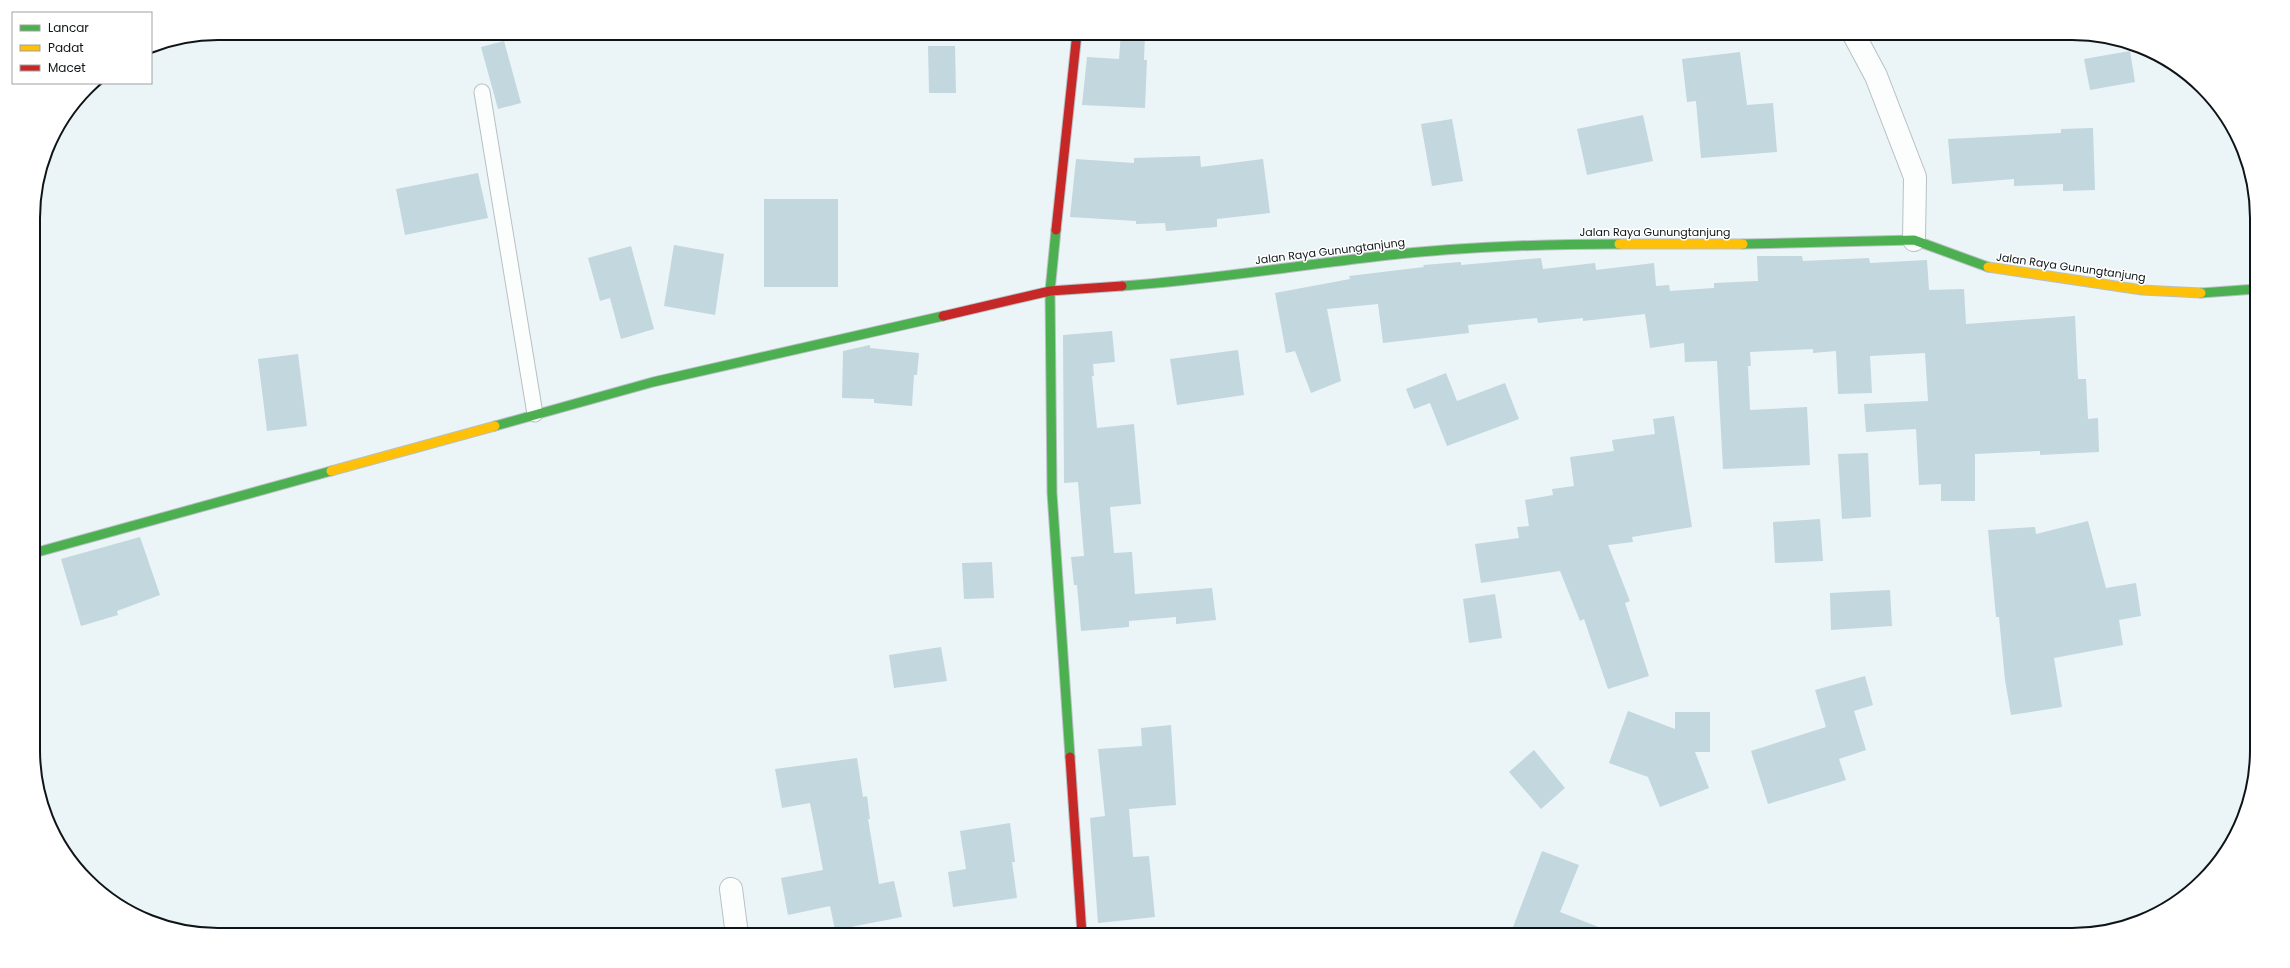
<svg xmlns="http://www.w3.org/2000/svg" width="2290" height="968" font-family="Poppins,sans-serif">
	<rect width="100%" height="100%" fill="#ebf5f8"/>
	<!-- building -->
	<g fill="#c2d7de">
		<polygon points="1121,33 1145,33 1144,60 1147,60 1145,108 1082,105 1087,57 1119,59"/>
		<polygon points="504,41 521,103 498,109 481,47"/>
		<polygon points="928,46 955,46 956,93 929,93"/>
		<polygon points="2130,51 2135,82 2090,90 2084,59"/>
		<polygon points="1740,52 1747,105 1773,103 1777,152 1701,158 1696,101 1687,102 1682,59"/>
		<polygon points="1643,115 1653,161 1587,175 1577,129"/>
		<polygon points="1452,119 1463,181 1432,186 1421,124"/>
		<polygon points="2093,128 2095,190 2063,191 2063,184 2014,186 2014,179 1952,184 1948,139 2061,133 2061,129"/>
		<polygon points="1200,156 1201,167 1263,159 1270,213 1217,219 1217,227 1166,231 1165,223 1136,224 1136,221 1070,217 1076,159 1134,163 1134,158"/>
		<polygon points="478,173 488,218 405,235 396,189"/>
		<rect x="764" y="199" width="74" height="88"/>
		<polygon points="674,245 724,254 715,315 664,306"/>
		<polygon points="631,246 654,329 621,339 610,298 600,301 588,258"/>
		<polygon points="1757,256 1802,256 1803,261 1869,258 1870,263 1927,260 1929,290 1964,289 1966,324 2075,316 2078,379 2086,379 2088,419 2098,418 2099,452 2040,455 2040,451 1975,454 1975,501 1941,501 1941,484 1919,485 1916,429 1866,432 1864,404 1928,401 1925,353 1870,356 1872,393 1838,394 1836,351 1813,353 1813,349 1750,352 1751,366 1748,366 1750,410 1807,407 1810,465 1723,469 1717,361 1685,362 1684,343 1650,348 1645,314 1583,321 1583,318 1538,323 1537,318 1468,325 1469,333 1383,343 1378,304 1327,309 1341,381 1311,393 1295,351 1286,353 1275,293 1350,279 1349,276 1424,267 1423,265 1461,262 1461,265 1541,258 1543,269 1595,263 1596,270 1654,263 1656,286 1669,285 1670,291 1714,288 1714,283 1758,281"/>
		<polygon points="1112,331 1115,362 1093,364 1094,376 1092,376 1097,428 1134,424 1141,504 1110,507 1114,553 1132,552 1135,594 1212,588 1216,620 1176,624 1176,617 1129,621 1129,627 1081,631 1077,585 1074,585 1071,557 1084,556 1078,482 1064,483 1063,335"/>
		<polygon points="870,345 870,348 919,353 917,375 914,375 912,406 874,403 874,399 842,398 843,351"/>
		<polygon points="1238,350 1244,395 1177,405 1170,359"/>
		<polygon points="298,354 307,426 267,431 258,359"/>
		<polygon points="1446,373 1457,401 1505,383 1519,419 1447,446 1430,403 1414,409 1406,389"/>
		<polygon points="1674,416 1692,527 1632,537 1633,542 1608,545 1630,601 1625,603 1649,676 1608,689 1584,619 1580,621 1560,571 1481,583 1475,544 1519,538 1517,527 1529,526 1525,500 1553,495 1552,489 1574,486 1570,457 1614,451 1612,440 1655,434 1653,419"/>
		<polygon points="1868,453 1871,517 1842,519 1838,454"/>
		<polygon points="1820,519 1823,561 1775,563 1773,522"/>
		<polygon points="2088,521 2106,588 2136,583 2141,616 2119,620 2123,645 2054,658 2062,707 2011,715 2005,680 1999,617 1996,617 1988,530 2035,527 2036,534"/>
		<polygon points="140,537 160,595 117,611 118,615 81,626 61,559"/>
		<polygon points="992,562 994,598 964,599 962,563"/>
		<polygon points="1890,590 1892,626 1831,630 1830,593"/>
		<polygon points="1495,594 1502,638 1469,643 1463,599"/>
		<polygon points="941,647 947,681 894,688 889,655"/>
		<polygon points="1865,676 1873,705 1854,711 1866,750 1839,759 1846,780 1768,804 1751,751 1826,727 1815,690"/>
		<polygon points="1628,711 1675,729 1675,712 1710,712 1710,752 1695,752 1709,788 1660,807 1648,777 1609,763"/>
		<polygon points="1171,725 1176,805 1129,809 1133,857 1149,856 1155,917 1098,923 1090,818 1105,816 1098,749 1142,746 1141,728"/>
		<polygon points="1534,750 1565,788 1541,809 1509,772"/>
		<polygon points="857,758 863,797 867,796 870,819 868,819 879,884 894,881 902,917 835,930 830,906 788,915 781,878 823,870 810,803 782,808 775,769"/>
		<polygon points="1010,823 1015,862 1012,862 1017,898 953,907 948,872 966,869 960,831"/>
		<polygon points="1542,851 1579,865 1560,912 1614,933 1613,935 1510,935"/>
	</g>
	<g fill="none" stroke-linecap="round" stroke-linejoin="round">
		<defs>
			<polyline id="lane" points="482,92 535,414"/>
			<g id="street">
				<polyline points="1853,33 1876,76 1915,177 1914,240"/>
				<polyline points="731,889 737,935"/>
			</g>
			<g id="fast">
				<polyline points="1056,230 1050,291 1052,493 1070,757"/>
				<polyline points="1743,244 1914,240 1988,267"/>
				<path d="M1122,286C1209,280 1294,266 1380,256C1459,247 1540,244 1619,244"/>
				<polyline points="2201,293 2256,289"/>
				<polyline points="495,426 653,382 943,316"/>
				<polyline points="34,553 331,471"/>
			</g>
			<g id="slow">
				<polyline points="1619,244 1743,244"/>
				<polyline points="1988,267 2142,290 2201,293"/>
				<polyline points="331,471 495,426"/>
			</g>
			<g id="jam">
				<polyline points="1056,230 1077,33"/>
				<polyline points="943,316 1050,291 1122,286"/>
				<polyline points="1070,757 1082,935"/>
			</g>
		</defs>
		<!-- lane casing -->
		<use href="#lane" stroke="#b8c0c3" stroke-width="17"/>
		<!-- street casing -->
		<use href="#street" stroke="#b8c0c3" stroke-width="24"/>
		<!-- fast casing -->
		<use href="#fast" stroke="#b8c0c3" stroke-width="11"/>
		<!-- slow casing -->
		<use href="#slow" stroke="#b8c0c3" stroke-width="11"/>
		<!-- jam casing -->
		<use href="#jam" stroke="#b8c0c3" stroke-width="11"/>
		<!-- lane -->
		<use href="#lane" stroke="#fcfefe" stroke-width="15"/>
		<!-- street -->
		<use href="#street" stroke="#fcfefe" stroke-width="22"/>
		<!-- fast -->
		<use href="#fast" stroke="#4caf50" stroke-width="9"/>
		<!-- slow -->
		<use href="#slow" stroke="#ffc107" stroke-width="9"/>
		<!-- jam -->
		<use href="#jam" stroke="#c62828" stroke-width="9"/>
	</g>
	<g text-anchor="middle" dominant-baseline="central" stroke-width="3" stroke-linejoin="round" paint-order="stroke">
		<!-- street labels -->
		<g font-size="11" fill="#0e1417" stroke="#fff">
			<text x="1655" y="232">Jalan Raya Gunungtanjung</text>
			<text transform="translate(1330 251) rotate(-7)">Jalan Raya Gunungtanjung</text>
			<text transform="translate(2071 267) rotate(8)">Jalan Raya Gunungtanjung</text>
		</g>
	</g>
	<!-- crop -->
	<path d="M0 0H2290V968H0ZM218 40H2072A178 178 0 0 1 2250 218V750A178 178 0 0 1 2072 928H218A178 178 0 0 1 40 750V218A178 178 0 0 1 218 40Z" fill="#fff" fill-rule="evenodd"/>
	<path fill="none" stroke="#0e1417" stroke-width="2" d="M218 40H2072A178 178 0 0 1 2250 218V750A178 178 0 0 1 2072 928H218A178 178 0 0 1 40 750V218A178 178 0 0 1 218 40Z"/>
	<!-- legend -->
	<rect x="12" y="12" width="140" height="72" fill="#ffffff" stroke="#9fa1a2"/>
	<rect x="20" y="25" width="20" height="6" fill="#4caf50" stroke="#9fa1a2"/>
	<text x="48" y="32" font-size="12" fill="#0e1417">Lancar</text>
	<rect x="20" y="45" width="20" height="6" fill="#ffc107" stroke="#9fa1a2"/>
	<text x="48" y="52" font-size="12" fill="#0e1417">Padat</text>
	<rect x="20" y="65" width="20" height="6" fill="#c62828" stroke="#9fa1a2"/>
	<text x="48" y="72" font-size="12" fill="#0e1417">Macet</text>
</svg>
